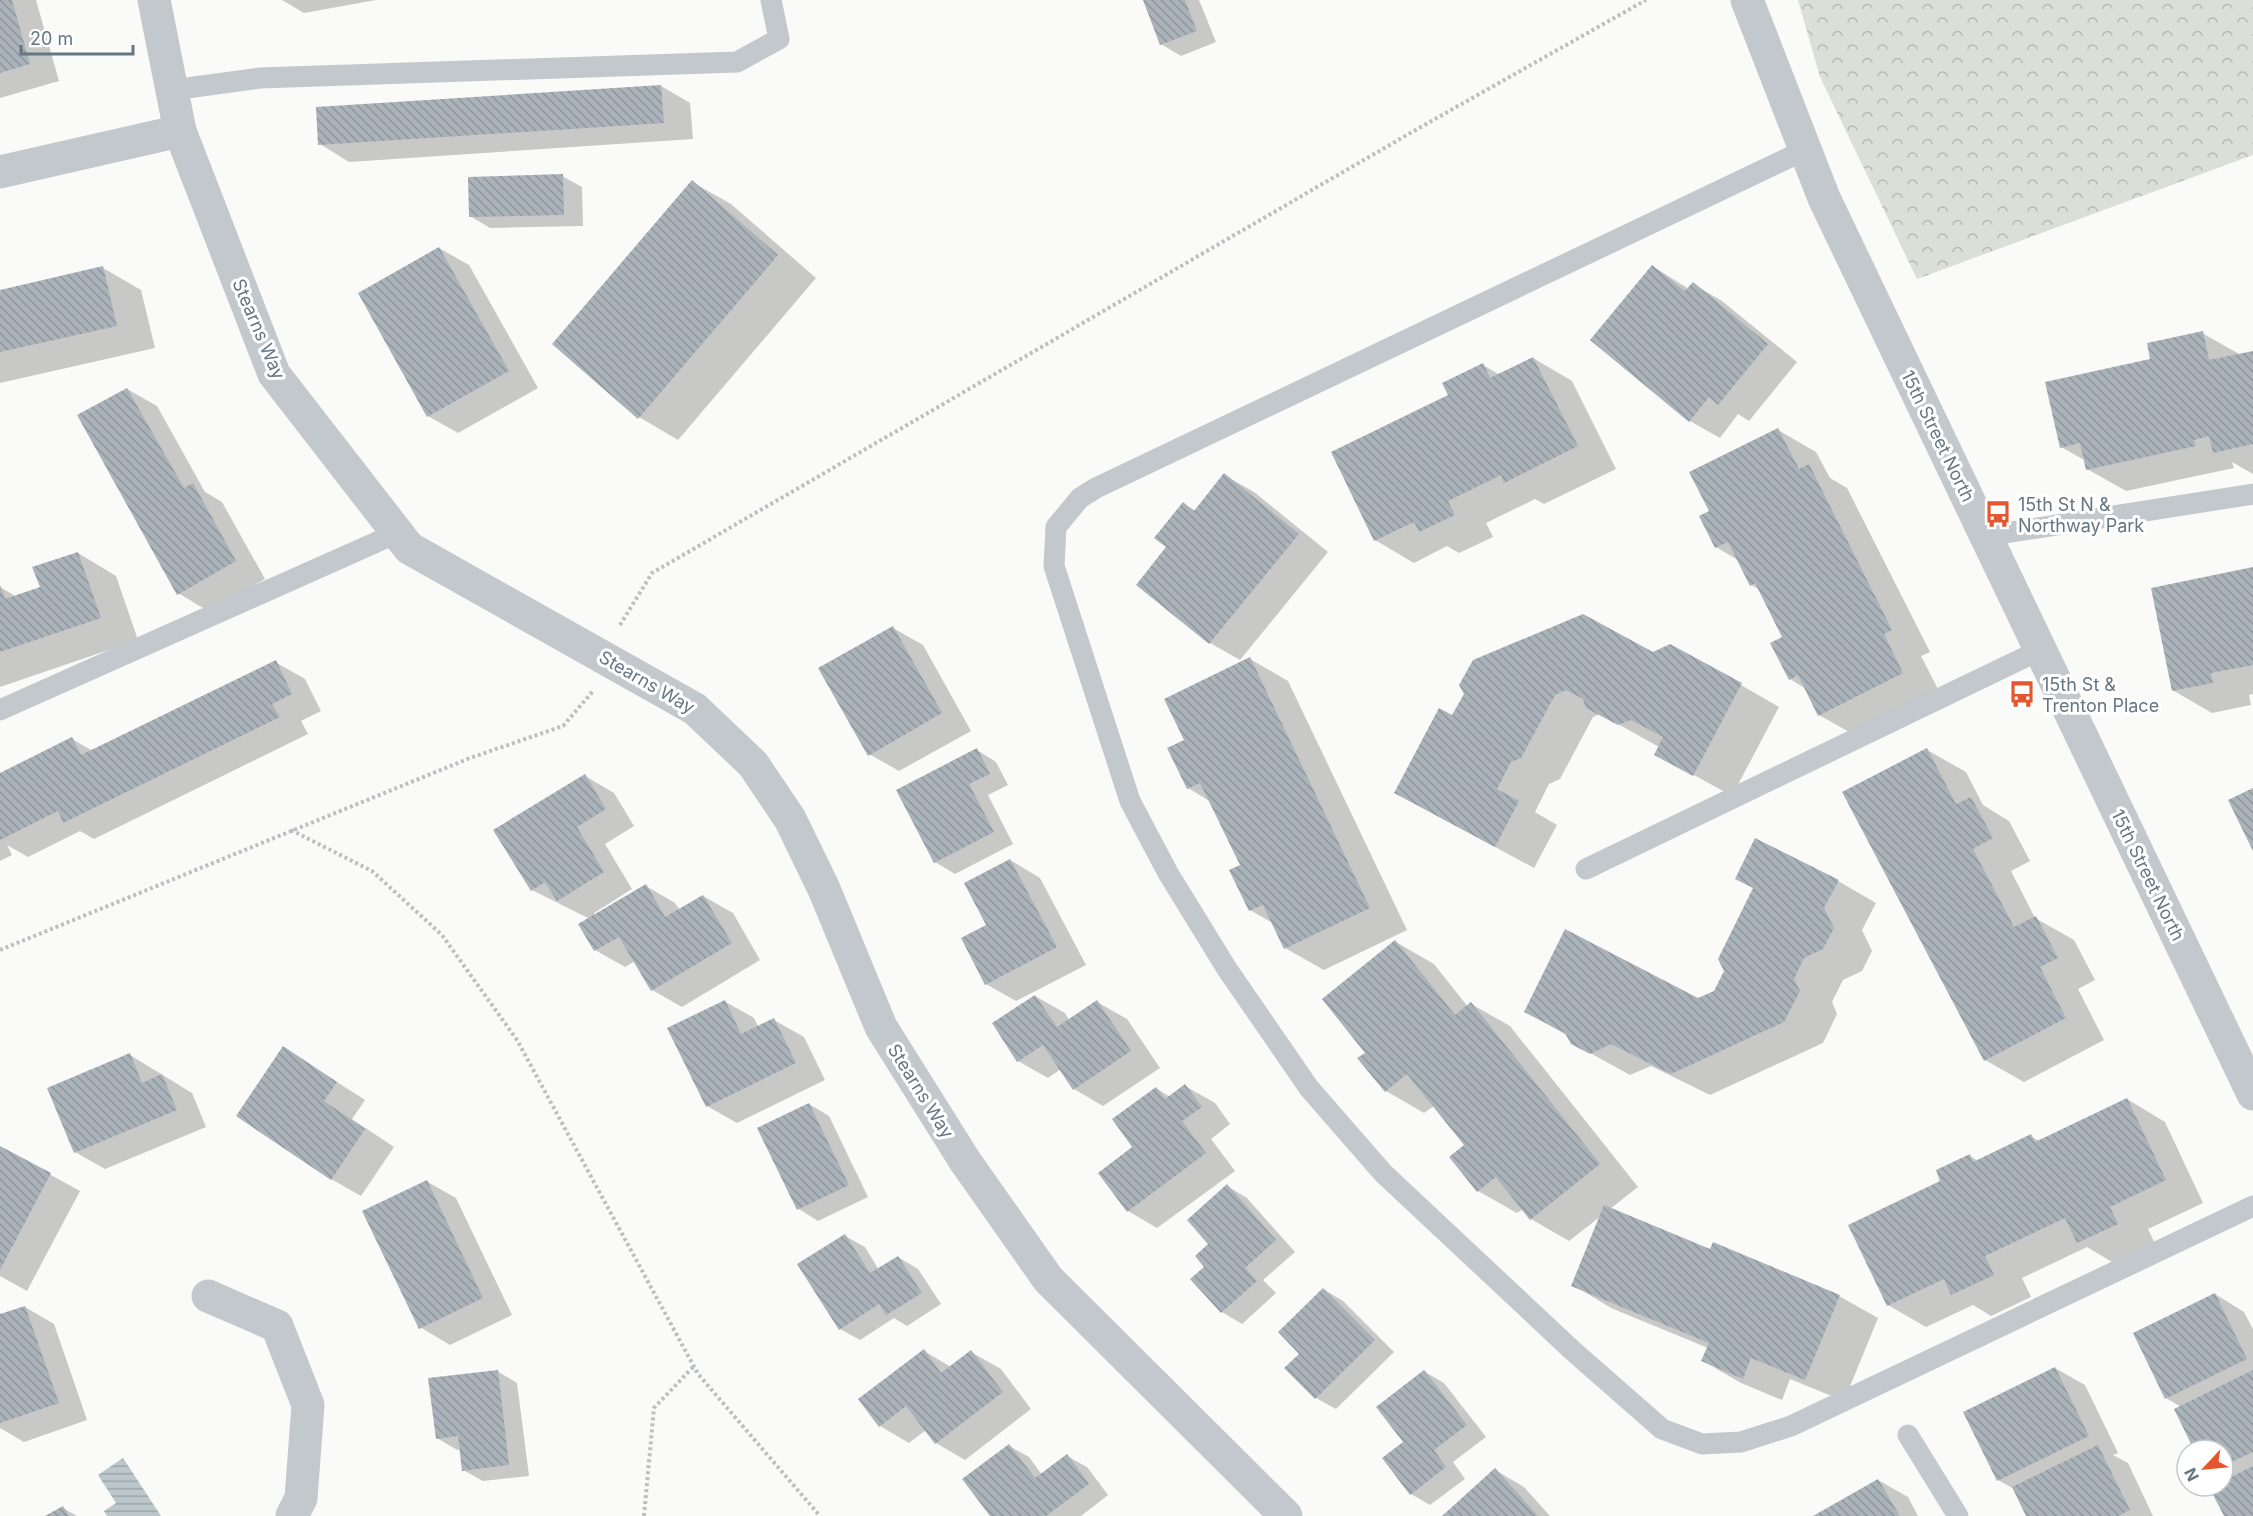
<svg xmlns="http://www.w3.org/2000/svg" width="2253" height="1516" font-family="Inter,sans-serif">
	<defs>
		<pattern id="park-crowns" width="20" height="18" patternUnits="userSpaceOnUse" patternTransform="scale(1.5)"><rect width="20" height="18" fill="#dadfd7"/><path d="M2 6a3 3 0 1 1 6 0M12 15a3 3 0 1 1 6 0" fill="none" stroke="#b4b9b4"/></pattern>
		<pattern id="water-rules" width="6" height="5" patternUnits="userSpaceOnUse" patternTransform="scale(1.5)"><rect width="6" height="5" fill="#bbc7cb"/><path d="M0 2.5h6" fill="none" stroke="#9ca6aa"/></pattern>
		<pattern id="building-back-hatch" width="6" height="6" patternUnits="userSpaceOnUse" patternTransform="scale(1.5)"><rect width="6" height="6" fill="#aab3b9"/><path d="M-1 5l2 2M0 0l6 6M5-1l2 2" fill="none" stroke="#8e969c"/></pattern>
	</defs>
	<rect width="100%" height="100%" fill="#fafaf8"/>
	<!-- park -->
	<polygon fill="url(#park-crowns)" points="1798,0 2253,0 2253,155 1917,279 1820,77"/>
	<!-- water -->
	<polygon fill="url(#water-rules)" points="123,1458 161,1516 107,1516 104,1511 116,1503 98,1475"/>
	<!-- shadow -->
	<g fill="#0003">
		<polygon points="0,0 36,0 59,81 0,98"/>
		<polygon points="282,0 376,0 304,13"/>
		<polygon points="1144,0 1199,0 1216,42 1181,56 1161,44"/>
		<polygon points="661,86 690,103 693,139 349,162 320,144"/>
		<polygon points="562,176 582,187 583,226 490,228 470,216"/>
		<polygon points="692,182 731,204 816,278 678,440 639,417"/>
		<polygon points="439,248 469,265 538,388 458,433 428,416"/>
		<polygon points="1652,266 1689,289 1693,284 1722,301 1797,362 1749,421 1738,414 1720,438 1690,421 1592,340"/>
		<polygon points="103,268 141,290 155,348 0,383 0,291"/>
		<polygon points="2202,333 2241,355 2253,352 2253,474 2232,462 2234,468 2126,491 2087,469 2086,461 2061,447"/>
		<polygon points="1533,358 1572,381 1616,469 1544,504 1535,499 1486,523 1493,537 1459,553 1447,546 1414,563 1375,540 1450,396 1483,365 1500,375"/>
		<polygon points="127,389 157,406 205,492 222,502 265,579 208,611 178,593"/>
		<polygon points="1778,430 1816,452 1830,478 1847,488 1930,652 1921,656 1941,695 1858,737 1819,715 1806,689 1790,679 1784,638 1761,590 1751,585 1738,560 1716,547 1711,511"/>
		<polygon points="1224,475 1254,492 1328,552 1240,660 1210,643 1138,584 1168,547 1183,504 1196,511"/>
		<polygon points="78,553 116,576 138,640 0,687 0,587 17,597 41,588"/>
		<polygon points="2253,568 2253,694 2249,695 2251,705 2212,713 2174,691"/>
		<polygon points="893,628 923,645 971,731 899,771 869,754"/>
		<polygon points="1653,654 1741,685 1779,707 1732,796 1656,754 1659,747 1600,714 1593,717 1560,779 1549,784 1535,812 1557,825 1534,868 1434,814 1453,717"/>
		<polygon points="1250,659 1288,681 1407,930 1324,970 1285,948 1274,924 1250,910 1242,866 1211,802 1188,788 1186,741"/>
		<polygon points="275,662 305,679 321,711 301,721 308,734 94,839 80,831 28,857 7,845 12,855 0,861 0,775 72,739 93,751"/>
		<polygon points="977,750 996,762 1008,785 988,795 1013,844 955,874 935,862"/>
		<polygon points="1927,750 1966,772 1983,805 2009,821 2030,861 2011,871 2035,918 2074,940 2095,980 2078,989 2104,1040 2024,1082 1985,1060"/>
		<polygon points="585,776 614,793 634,826 605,844 632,889 594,913 595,915 646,886 675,903 680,910 703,896 733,913 760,960 682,1007 652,990 635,961 625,967 595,950 590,919 532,890"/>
		<polygon points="1010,860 1040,878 1086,965 1016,1001 986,984 963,939 988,926"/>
		<polygon points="1838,881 1876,903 1862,930 1872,951 1862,971 1843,980 1832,1002 1837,1014 1823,1043 1710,1095 1651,1066 1630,1075 1572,1043 1568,1036 1526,1012 1698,1000 1715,992 1725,971 1754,889"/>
		<polygon points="1396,942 1434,964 1468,1007 1471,1004 1510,1026 1638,1187 1610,1209 1711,1251 1839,1296 1878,1318 1844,1401 1790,1379 1782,1400 1741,1383 1703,1361 1708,1348 1611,1308 1573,1285 1601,1216 1569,1241 1531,1219 1523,1209 1517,1213 1478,1191 1451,1158 1466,1146 1434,1106 1424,1113 1386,1091 1367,1053"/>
		<polygon points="1035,996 1065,1013 1069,1020 1097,1002 1127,1019 1160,1068 1103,1106 1074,1089 1061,1069 1048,1078 1018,1061"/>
		<polygon points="724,1001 754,1018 759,1028 774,1020 804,1037 825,1080 737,1123 707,1106"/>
		<polygon points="284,1048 365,1100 352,1119 394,1147 361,1196 331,1179"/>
		<polygon points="130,1055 192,1093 206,1127 105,1169 75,1152"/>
		<polygon points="1185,1086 1215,1103 1230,1124 1211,1139 1235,1171 1157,1228 1128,1211 1134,1148 1156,1088 1170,1097"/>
		<polygon points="2127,1099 2165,1122 2203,1203 2148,1229 2156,1246 2117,1265 2087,1247 2022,1278 2031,1297 1991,1316 1973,1305 1926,1327 1888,1305 1942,1182 1970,1156 1978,1161 2031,1136 2039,1141"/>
		<polygon points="809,1104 829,1116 868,1197 818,1221 799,1209 759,1129"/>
		<polygon points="0,1147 80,1191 27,1291 0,1276"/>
		<polygon points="426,1181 456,1198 512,1315 450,1345 420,1327"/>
		<polygon points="1227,1186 1247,1198 1295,1252 1263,1280 1276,1293 1242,1324 1222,1312 1192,1280 1206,1267"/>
		<polygon points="845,1236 865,1247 879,1270 898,1257 918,1269 941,1304 907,1326 894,1318 860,1340 840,1329"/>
		<polygon points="1323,1289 1343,1301 1394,1352 1336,1409 1316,1398 1301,1354"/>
		<polygon points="2215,1294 2244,1312 2253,1329 2253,1516 2225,1516 2211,1488 2223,1486 2223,1450 2196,1450 2181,1407 2166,1398"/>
		<polygon points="25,1307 54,1324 87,1420 24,1442 0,1428 0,1316"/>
		<polygon points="924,1351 951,1367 971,1352 1001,1369 1031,1409 965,1460 936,1443 926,1430 909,1443 880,1426"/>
		<polygon points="2055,1368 2085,1385 2118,1453 2113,1455 2128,1463 2153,1516 2027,1516 2014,1489 1998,1480"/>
		<polygon points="497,1371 517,1383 529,1476 483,1481 463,1470 461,1449 457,1450 437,1438"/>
		<polygon points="1425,1372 1444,1383 1486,1437 1453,1462 1465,1479 1430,1505 1411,1494 1405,1442"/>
		<polygon points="1009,1446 1029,1457 1042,1475 1067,1456 1087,1467 1108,1495 1081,1516 992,1516"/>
		<polygon points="1495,1470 1524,1487 1550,1516 1444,1516"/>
		<polygon points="1878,1480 1908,1497 1918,1516 1816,1516"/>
		<polygon points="63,1508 77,1516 48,1516"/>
	</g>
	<!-- building -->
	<g fill="url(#building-back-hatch)">
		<polygon points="0,0 12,0 30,64 0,73"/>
		<polygon points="1143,0 1185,0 1197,31 1160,45"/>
		<polygon points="661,85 664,123 318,145 316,107"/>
		<polygon points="563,174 564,215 469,217 468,177"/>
		<polygon points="692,180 778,255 638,419 552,344"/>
		<polygon points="439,247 509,371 427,417 358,293"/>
		<polygon points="1652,265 1685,291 1693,282 1768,344 1718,405 1709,397 1689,422 1590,340"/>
		<polygon points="103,266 117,326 0,352 0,290"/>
		<polygon points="2203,331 2209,360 2253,351 2253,444 2213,453 2209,436 2194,440 2196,446 2086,470 2080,443 2060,448 2045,382 2150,359 2147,343"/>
		<polygon points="1533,357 1578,446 1504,483 1501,475 1448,501 1455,515 1419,532 1414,522 1374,541 1331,452 1448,395 1442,383 1483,363 1490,378"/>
		<polygon points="127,388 184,488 193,483 236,561 177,595 77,415"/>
		<polygon points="1778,428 1799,469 1809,464 1892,630 1884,634 1903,673 1818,716 1798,675 1789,680 1770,643 1782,637 1755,583 1750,586 1728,542 1715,548 1699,516 1709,511 1689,472"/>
		<polygon points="1224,473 1299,534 1209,644 1136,585 1166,547 1154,538 1183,502 1194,511"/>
		<polygon points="78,552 101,618 0,652 0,585 5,599 40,587 32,567"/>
		<polygon points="2253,567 2253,665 2211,673 2213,683 2172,691 2151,588"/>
		<polygon points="1583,614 1653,652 1670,644 1742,683 1693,776 1654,755 1663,737 1631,720 1618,725 1586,708 1583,699 1566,690 1555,695 1521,758 1511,762 1497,789 1519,801 1495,847 1394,793 1439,708 1452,715 1464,694 1459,685 1473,660"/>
		<polygon points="893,626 942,713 868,756 818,668"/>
		<polygon points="1250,657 1370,908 1284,949 1263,905 1249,911 1229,870 1240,865 1200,783 1187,789 1167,748 1184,740 1164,699"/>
		<polygon points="276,660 292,694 272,704 280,717 63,823 58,811 0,840 0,773 72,737 81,755"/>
		<polygon points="977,748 990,774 969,784 994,832 934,863 896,790"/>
		<polygon points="1927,748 1956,804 1971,797 1993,838 1973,849 2014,927 2036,916 2058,958 2040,967 2066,1018 1984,1061 1842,792"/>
		<polygon points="585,774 606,809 577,827 604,872 557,901 545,882 531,891 493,830"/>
		<polygon points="2253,788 2253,851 2228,800"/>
		<polygon points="1755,838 1839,880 1824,908 1834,928 1823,949 1804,958 1794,979 1800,991 1784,1022 1671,1074 1611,1044 1590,1054 1571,1044 1565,1033 1524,1012 1565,929 1698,998 1714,991 1724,971 1718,959 1753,888 1735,879"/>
		<polygon points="1010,859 1057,947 985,985 961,938 986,925 964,883"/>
		<polygon points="646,884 665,917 703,895 732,943 651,991 619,937 594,951 578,924"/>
		<polygon points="1395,940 1455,1015 1471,1002 1600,1164 1530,1220 1496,1177 1477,1192 1449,1157 1464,1145 1407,1074 1385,1092 1357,1058 1365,1053 1322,999"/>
		<polygon points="1035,995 1057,1027 1097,1000 1131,1051 1073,1090 1043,1045 1017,1062 992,1023"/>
		<polygon points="725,1000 741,1034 774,1018 796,1063 706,1107 667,1028"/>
		<polygon points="283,1046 337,1082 324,1101 365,1129 331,1180 236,1116"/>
		<polygon points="130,1053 142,1083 162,1074 177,1110 74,1153 47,1088"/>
		<polygon points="1185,1084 1202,1107 1182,1121 1206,1153 1127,1212 1098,1173 1132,1147 1112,1119 1156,1087 1165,1099"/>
		<polygon points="2127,1098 2166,1180 2110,1207 2118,1224 2077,1243 2065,1218 1985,1256 1994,1275 1951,1295 1944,1279 1887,1306 1848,1225 1940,1181 1936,1170 1970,1154 1973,1162 2031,1134 2035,1142"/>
		<polygon points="809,1103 849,1185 797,1210 757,1128"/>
		<polygon points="0,1146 51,1173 0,1270"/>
		<polygon points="427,1180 483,1298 419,1329 362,1211"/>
		<polygon points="1227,1184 1276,1240 1245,1268 1257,1281 1221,1313 1190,1279 1204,1267 1195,1256 1208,1244 1187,1220"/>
		<polygon points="1604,1205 1710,1249 1713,1242 1840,1295 1805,1380 1751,1358 1743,1379 1701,1361 1709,1343 1571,1286"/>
		<polygon points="845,1234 870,1273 898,1256 922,1293 886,1315 879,1304 839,1330 797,1264"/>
		<polygon points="1323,1288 1375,1340 1315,1399 1284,1368 1299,1354 1278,1332"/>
		<polygon points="2215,1293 2247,1359 2165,1399 2133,1333"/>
		<polygon points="25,1306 59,1403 0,1423 0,1314"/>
		<polygon points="924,1349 941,1373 971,1350 1003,1392 935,1444 906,1406 879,1427 858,1399"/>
		<polygon points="2055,1367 2089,1436 1997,1481 1963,1412"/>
		<polygon points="498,1370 509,1465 462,1471 458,1436 436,1439 428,1378"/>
		<polygon points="1424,1370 1467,1425 1434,1450 1446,1467 1410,1495 1382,1458 1403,1442 1376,1407"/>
		<polygon points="2253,1370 2253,1452 2223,1466 2223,1450 2194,1450 2174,1409"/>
		<polygon points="1009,1444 1035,1478 1067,1454 1089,1484 1046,1516 990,1516 962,1479"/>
		<polygon points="2098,1445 2130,1510 2118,1516 2026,1516 2012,1487"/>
		<polygon points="2253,1466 2253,1516 2224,1516 2209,1487 2223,1486 2223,1481"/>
		<polygon points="1495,1468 1538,1516 1442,1516"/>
		<polygon points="1878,1479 1900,1516 1813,1516"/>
		<polygon points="63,1506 69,1516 45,1516"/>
	</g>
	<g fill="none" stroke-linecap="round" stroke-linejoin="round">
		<!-- path -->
		<g stroke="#bbbfc2" stroke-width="4" stroke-dasharray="3 3" stroke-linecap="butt">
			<polyline points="620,625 652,573 1412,132 1646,0"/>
			<polyline points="291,830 372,871 442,935 517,1040 698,1374 820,1516"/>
			<polyline points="0,950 470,758 563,726 593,691"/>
			<polyline points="644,1516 654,1408 694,1366"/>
		</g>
		<!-- service -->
		<g stroke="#c3c8cc" stroke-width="21">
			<polyline points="172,90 260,78 737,62 779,39 771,0"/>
			<polyline points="1805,150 1096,488 1080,498 1056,527 1054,566 1130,801 1168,873 1227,969 1309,1088 1383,1173 1573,1351 1662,1429 1702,1444 1741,1442 1791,1426 2253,1206"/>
			<polyline points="1986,536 2253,494"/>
			<polyline points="0,710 397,533"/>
			<polyline points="1586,869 2040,650"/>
			<polyline points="1908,1435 1958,1516"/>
		</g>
		<!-- minor -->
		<g stroke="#c3c8cc" stroke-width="33">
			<polyline points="154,0 180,131 274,374 409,548 695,709 753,764 790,819 824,889 881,1027 965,1161 1048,1279 1286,1516"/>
			<polyline points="1747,0 1824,198 2253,1094"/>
			<polyline points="0,172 180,131"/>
			<polyline points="208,1296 277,1326 308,1405 301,1498 292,1516"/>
		</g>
	</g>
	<!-- icons -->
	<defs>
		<symbol id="bus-bare" viewBox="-9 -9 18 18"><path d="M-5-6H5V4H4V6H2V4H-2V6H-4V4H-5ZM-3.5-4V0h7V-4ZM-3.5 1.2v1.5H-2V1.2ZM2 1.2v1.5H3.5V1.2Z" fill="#e4572e" stroke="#fff" stroke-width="2.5" paint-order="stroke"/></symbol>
	</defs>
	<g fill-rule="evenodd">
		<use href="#bus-bare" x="1979" y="495" width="38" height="38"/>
		<use href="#bus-bare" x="2003" y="675" width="38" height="38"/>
	</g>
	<g text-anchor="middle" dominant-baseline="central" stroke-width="6" stroke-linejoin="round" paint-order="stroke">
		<!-- street labels -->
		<g font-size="18" fill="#657683" stroke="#fff">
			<text transform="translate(259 329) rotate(67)">Stearns Way</text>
			<text transform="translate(1938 436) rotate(64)">15th Street North</text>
			<text transform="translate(647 682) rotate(30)">Stearns Way</text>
			<text transform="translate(2148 875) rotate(64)">15th Street North</text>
			<text transform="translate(921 1091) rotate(58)">Stearns Way</text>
		</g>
		<!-- poi labels -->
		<g font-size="18" fill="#657683" stroke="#fff" text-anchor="start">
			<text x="2018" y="504">15th St N &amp;<tspan x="2018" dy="21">Northway Park</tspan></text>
			<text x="2042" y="684">15th St &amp;<tspan x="2042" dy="21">Trenton Place</tspan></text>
		</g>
	</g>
	<!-- north arrow -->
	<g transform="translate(2205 1468) rotate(244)"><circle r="28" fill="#ffffff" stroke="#c1c8cd" stroke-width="1.5"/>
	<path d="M0-4.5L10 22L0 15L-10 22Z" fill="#e4572e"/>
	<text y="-9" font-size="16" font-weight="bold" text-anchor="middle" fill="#657683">N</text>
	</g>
	<!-- scale -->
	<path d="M21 45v9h112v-9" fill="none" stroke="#657683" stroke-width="3"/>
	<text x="30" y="45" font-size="18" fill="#657683" stroke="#ffffff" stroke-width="4.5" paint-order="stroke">20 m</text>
</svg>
